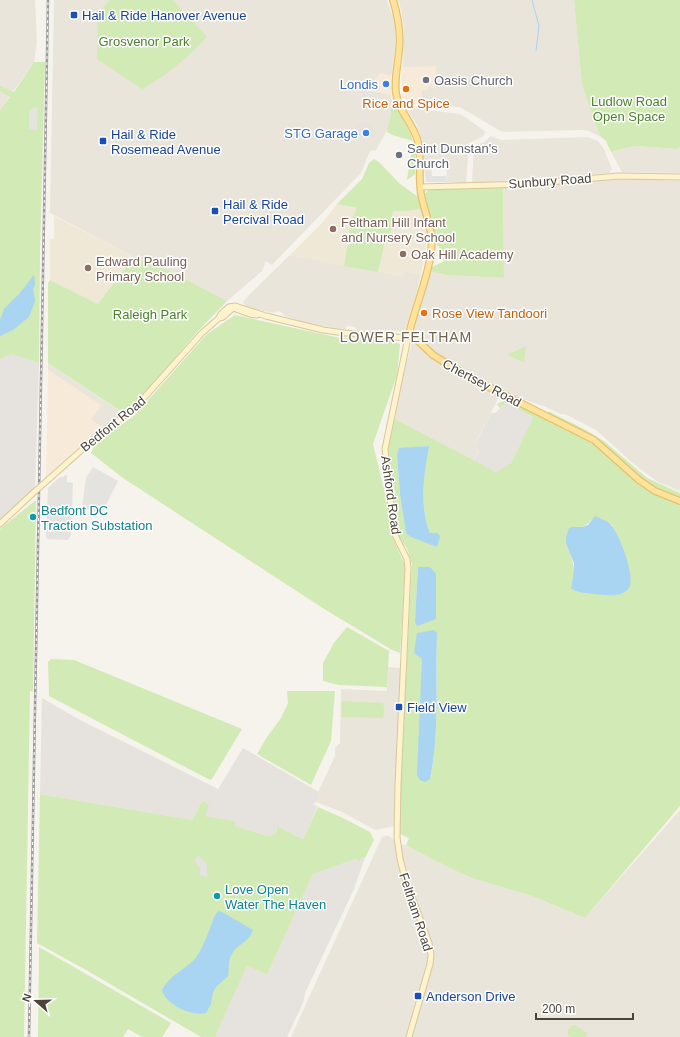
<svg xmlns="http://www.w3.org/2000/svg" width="680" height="1037" font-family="Helvetica,sans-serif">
	<rect width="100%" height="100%" fill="#f6f3ec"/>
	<!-- residential -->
	<g fill="#eae5da">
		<polygon points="0,0 35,0 37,42 34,62 0,110"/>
		<polygon points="54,0 387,0 394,20 395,30 395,49 392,71 391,76 380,73 370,90 391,95 391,114 389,127 376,150 370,151 361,173 272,265 266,261 262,271 227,301 168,270 134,257 50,213"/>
		<polygon points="398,0 574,0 582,85 597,128 601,137 589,131 583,130 502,132 465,110 459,107 420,104 422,89 429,86 436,87 436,67 403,67 404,28 401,9"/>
		<polygon points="413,108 459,114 465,117 486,132 482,137 469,143 466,183 447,182 446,161 424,161 423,143 416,123 408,111"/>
		<polygon points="491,136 501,140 588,137 598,141 604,149 612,169 609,173 472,183 474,146 484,142"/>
		<polygon points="634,146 678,149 678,147 680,148 680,173 622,172 611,152"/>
		<polygon points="633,179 680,181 680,491 658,482 635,465 596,430 565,414 560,414 546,407 519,398 503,389 476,442 479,450 474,461 395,419 402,380 412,343 421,343 413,331 429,271 446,275 504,278 503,187"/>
		<polygon points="290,255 402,276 405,271 421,274 415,298 405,330 401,331 358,330 355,327 347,326 345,329 330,327 311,324 285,316 282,313 278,311 274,313 258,310 245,305 243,302 249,295"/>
		<polygon points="48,363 106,402 125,414 104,428 91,420 100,405 48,370"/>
		<polygon points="388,667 401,668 394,826 375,830 344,813 314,801 335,756 335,748 340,743 341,689 387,691"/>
		<polygon points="680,810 680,1037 291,1037 382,837 387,835 400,844 406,845 420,853 458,872 468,875 472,878 532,896 585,918"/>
	</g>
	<!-- commercial -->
	<g fill="#f7ead8">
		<polygon points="436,66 437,77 436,88 429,86 428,90 422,90 420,104 407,104 403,97 401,77 403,67"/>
		<polygon points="380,73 391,76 391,95 370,90 370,88"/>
		<polygon points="48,370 101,405 91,420 104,428 88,440 46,477"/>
	</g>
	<!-- industrial -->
	<g fill="#e6e2dd">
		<polygon points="356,122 370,122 372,127 373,128 374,137 359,136 357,130"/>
		<polygon points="11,354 39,363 35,487 0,522 0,359"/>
		<polygon points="506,403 533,417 511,463 496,472 474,461 479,451 476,443 491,413 495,413"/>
		<polygon points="42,698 82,721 218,789 243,748 319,792 314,805 318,806 303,839 277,826 276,833 267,836 235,826 234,821 205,816 202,801 192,820 40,794"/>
		<polygon points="362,857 365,858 354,889 305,993 303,1003 287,1037 215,1037 247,966 267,975 313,874"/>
	</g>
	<!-- education -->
	<g fill="#efe8d6">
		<polygon points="337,204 357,208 350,224 353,239 347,247 344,266 290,255 323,222"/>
		<polygon points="422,209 427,232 426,247 421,274 405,271 403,276 378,272 385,242 388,241 393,221 392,220 393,210 407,211"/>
		<polygon points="54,216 134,257 98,305 50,280 50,239 54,239"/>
	</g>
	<!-- green -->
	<g fill="#d2eab5" fill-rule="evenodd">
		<path d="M110,0H173L207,37C185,59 169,74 142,89L97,59L98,13Z"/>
		<polygon points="574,0 680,0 680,148 678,147 678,149 634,146 611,152 606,141 601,137 597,128 582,85"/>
		<polygon points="34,62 45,62 40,252 39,363 11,354 0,359 0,110 10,97 0,91 0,86 14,92"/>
		<polygon points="391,99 410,132 412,138 415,151 415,174 407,180 413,141 395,136 387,132 391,114"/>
		<polygon points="374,159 380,163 400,184 417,196 422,209 407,211 393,211 392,220 394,221 388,241 385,242 378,272 344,266 347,247 353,239 349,235 350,224 357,208 337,204 362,179 369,163"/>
		<polygon points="503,187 504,278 446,275 429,271 432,267 443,262 444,257 443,251 437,245 434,241 434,233 425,194 428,190"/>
		<polygon points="134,257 168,270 227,301 198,331 141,398 125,414 48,363 48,283 50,280 98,304"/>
		<polygon points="235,315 340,338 393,341 400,344 397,375 373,444 388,506 392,537 405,565 400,653 392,650 321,607 123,478 91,453 96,442 134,416 207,334"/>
		<polygon points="526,346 524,362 507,355"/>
		<path d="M507,399L593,442L635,479L680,503V806L585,918L532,896L472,878C468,875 463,874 458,872C441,863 423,855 406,845L409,838L398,833L412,564L407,548L399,537L396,525L388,449L395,419L496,472L511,463L533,417L506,403L500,408L497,404ZM428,446C424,474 419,506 430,533H437H406L400,495L397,455L399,449ZM591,520L612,525L618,538L628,564L571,588C575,570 574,559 566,543L572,527C581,528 586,527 591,520ZM418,567L436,574V618L415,622ZM437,633C435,682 440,731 430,779L422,658Z"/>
		<polygon points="546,412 550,412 586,430 605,442 647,478 680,493 680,502 655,491 599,444 545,415"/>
		<polygon points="36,500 33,692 30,691 24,1037 0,1037 0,529"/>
		<polygon points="347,627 389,651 387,687 339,685 323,681 323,663 334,643"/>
		<polygon points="51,659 74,660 242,729 212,779 210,780 49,696 48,662"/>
		<polygon points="287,691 335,691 331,741 311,785 257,754 267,737 281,718 288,703"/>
		<polygon points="342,701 383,703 384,709 383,718 341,717"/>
		<polygon points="40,794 192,820 202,801 209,805 205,816 235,821 235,826 267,836 276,833 277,826 303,839 318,807 343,818 370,832 374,840 365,858 362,857 360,861 356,859 313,874 267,975 247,966 215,1037 201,1037 86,970 37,943"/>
		<polygon points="39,947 171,1023 162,1037 142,1037 128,1029 123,1037 38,1037"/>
		<polygon points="575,1025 588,1034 586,1037 571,1037 568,1035 568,1030 570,1026"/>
	</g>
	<!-- parking -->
	<g fill="#e5e3e0">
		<polygon points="34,107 38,108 37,130 29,129 29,111"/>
		<polygon points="424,164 431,164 432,176 446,176 447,182 426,182"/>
		<polygon points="93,467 118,481 101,515 82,506 86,478"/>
		<polygon points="65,475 67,475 67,482 73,483 71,535 68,540 48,539 46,538 48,488 60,477 64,477"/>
		<polygon points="141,787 147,791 138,810 131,806"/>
		<polygon points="198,855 206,863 207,868 207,877 200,875 200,868 195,861"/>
	</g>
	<!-- water -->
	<g fill="#a9d4f2">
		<polygon points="34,275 35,285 33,289 35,301 29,317 13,330 0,336 0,320 4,309 19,294"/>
		<path d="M429,446C424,474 419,506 430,533H437L440,536L437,547L411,537L406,533L400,495L397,455L399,448Z"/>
		<path d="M595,516C600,519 607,520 611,525C619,534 636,576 629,588C622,598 604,595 594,594C587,593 576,593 571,588L573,577L574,563L566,543V537L569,528L572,527H582L588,525Z"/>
		<polygon points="418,567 430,567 436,574 436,619 417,626 415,622"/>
		<path d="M434,630L437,633C435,682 440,731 430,779L425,782L420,780L417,775L422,659L414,653L417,633Z"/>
		<path d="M218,911L222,912L253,930C249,943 238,943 232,954C227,961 230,969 228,976L216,987L213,992L211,1004L206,1013C192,1017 165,1004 162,990C170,975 183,971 194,960C201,953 211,927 214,917Z"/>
	</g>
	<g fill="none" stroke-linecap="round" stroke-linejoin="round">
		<!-- stream -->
		<polyline stroke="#a9d4f2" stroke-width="1" points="532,0 539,26 536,51"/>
		<defs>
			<g id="secondary">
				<polyline points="421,187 525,184 619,176 680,177"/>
				<polyline points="219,318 221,314 229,307 235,306 266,316 323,330 345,333 408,338 385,449 394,533 407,559 408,568 398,785 397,837 400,859 405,878 429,943 431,955 430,964 409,1037"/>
				<polyline points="49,479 103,431 133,410 202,333 219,318 223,317 233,308 250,314 257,315"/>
				<polyline points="0,524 32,494"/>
			</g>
			<path id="primary" d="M393,0C398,16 401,34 399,51C398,65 394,79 396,93C398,111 414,124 418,142C422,159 418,177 421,194C425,215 434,230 431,253C427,282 414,309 408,338L416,339L433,355L467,376L594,440L639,480L655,491L680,501"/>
		</defs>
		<!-- secondary casing -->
		<use href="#secondary" stroke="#d6c79b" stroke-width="7"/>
		<!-- primary casing -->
		<use href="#primary" stroke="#e6c16a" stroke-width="8"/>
		<!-- secondary -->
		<use href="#secondary" stroke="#fff3cd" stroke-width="5"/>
		<!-- primary -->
		<use href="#primary" stroke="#ffe39c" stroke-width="5.5"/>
		<defs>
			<polyline id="rail" points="29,1037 48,0"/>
		</defs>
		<!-- rail casing -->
		<use href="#rail" stroke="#9a9a9a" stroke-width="2.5"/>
		<!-- rail -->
		<use href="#rail" stroke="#fff" stroke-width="1" stroke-dasharray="3" stroke-linecap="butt"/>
		<defs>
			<polyline id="secondary-bridge" points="32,494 49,479"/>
		</defs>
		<!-- secondary-bridge casing -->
		<use href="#secondary-bridge" stroke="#d6c79b" stroke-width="7" stroke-linecap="butt"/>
		<!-- secondary-bridge -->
		<use href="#secondary-bridge" stroke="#fff3cd" stroke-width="5"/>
	</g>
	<!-- markers -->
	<g fill="#1a4fb4" stroke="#fff" stroke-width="1.5">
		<rect x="70" y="11" width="8" height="8" rx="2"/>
		<rect x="99" y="137" width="8" height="8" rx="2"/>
		<rect x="211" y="207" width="8" height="8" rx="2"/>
		<rect x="395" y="703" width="8" height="8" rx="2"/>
		<rect x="414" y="992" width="8" height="8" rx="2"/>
	</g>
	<g fill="#6b7280" stroke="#fff" stroke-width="1.5">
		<circle cx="426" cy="80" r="4"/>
		<circle cx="399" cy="155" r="4"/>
	</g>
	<g fill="#3f7fe0" stroke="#fff" stroke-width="1.5">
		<circle cx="386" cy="84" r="4"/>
		<circle cx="366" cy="133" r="4"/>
	</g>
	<g fill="#e8710a" stroke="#fff" stroke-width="1.5">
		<circle cx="406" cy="89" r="4"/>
		<circle cx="424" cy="313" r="4"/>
	</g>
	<g fill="#8d6e63" stroke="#fff" stroke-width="1.5">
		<circle cx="333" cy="229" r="4"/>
		<circle cx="403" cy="254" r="4"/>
		<circle cx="88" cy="268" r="4"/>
	</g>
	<g fill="#0f9aa8" stroke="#fff" stroke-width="1.5">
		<circle cx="33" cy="517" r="4"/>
		<circle cx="217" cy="896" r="4"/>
	</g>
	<g text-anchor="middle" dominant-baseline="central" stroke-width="3" stroke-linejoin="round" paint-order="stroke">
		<!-- transit labels -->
		<g font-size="13" fill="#164399" stroke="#fff" text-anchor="start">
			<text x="82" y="15">Hail &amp; Ride Hanover Avenue</text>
			<text x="111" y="134">Hail &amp; Ride<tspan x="111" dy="15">Rosemead Avenue</tspan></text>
			<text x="223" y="204">Hail &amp; Ride<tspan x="223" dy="15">Percival Road</tspan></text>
			<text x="407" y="707">Field View</text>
			<text x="426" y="996">Anderson Drive</text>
		</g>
		<!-- park labels -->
		<g font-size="13" fill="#4a7f2a" stroke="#fff">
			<text x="144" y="41">Grosvenor Park</text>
			<text x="629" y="101">Ludlow Road<tspan x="629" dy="15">Open Space</tspan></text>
			<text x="150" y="314">Raleigh Park</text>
		</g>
		<!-- worship labels -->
		<g font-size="13" fill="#5b616d" stroke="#fff" text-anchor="start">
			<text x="434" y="80">Oasis Church</text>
			<text x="407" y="148">Saint Dunstan's<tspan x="407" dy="15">Church</tspan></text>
		</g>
		<!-- shop labels -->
		<g font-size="13" fill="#366cbe" stroke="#fff" text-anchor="end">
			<text x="378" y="84">Londis</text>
			<text x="358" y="133">STG Garage</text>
		</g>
		<!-- food labels -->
		<g font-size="13" fill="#c56008" stroke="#fff">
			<text x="406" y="103">Rice and Spice</text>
			<text x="432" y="313" text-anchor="start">Rose View Tandoori</text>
		</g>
		<!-- street labels -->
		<g font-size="13" fill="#4b4439" stroke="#fff">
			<text transform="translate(550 181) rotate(-4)">Sunbury Road</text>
			<text transform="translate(482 383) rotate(28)">Chertsey Road</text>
			<text transform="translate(113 424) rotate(-39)">Bedfont Road</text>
			<text transform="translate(391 495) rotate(82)">Ashford Road</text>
			<text transform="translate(416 912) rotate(72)">Feltham Road</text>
		</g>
		<!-- education labels -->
		<g font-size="13" fill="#785e54" stroke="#fff" text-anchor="start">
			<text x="341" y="222">Feltham Hill Infant<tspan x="341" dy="15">and Nursery School</tspan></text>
			<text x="411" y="254">Oak Hill Academy</text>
			<text x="96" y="261">Edward Pauling<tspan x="96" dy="15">Primary School</tspan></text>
		</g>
		<!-- culture labels -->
		<g font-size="13" fill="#0d838f" stroke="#fff" text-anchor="start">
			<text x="41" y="510">Bedfont DC<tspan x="41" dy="15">Traction Substation</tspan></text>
			<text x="225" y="889">Love Open<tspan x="225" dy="15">Water The Haven</tspan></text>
		</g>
		<!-- neighbourhood labels -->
		<g font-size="14" letter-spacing="1" fill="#6e6250" stroke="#fff">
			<text x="406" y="337">LOWER FELTHAM</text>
		</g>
	</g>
	<!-- north arrow -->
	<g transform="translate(36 1001) rotate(290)" stroke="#ffffff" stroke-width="3" paint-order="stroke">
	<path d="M0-3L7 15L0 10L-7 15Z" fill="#4b4439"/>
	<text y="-6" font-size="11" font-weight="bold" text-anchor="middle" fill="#4b4439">N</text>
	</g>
	<!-- scale -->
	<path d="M536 1013v6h97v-6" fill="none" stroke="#4b4439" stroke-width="2"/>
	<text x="542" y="1013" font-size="12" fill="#4b4439" stroke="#ffffff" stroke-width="3" paint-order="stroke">200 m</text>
</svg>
